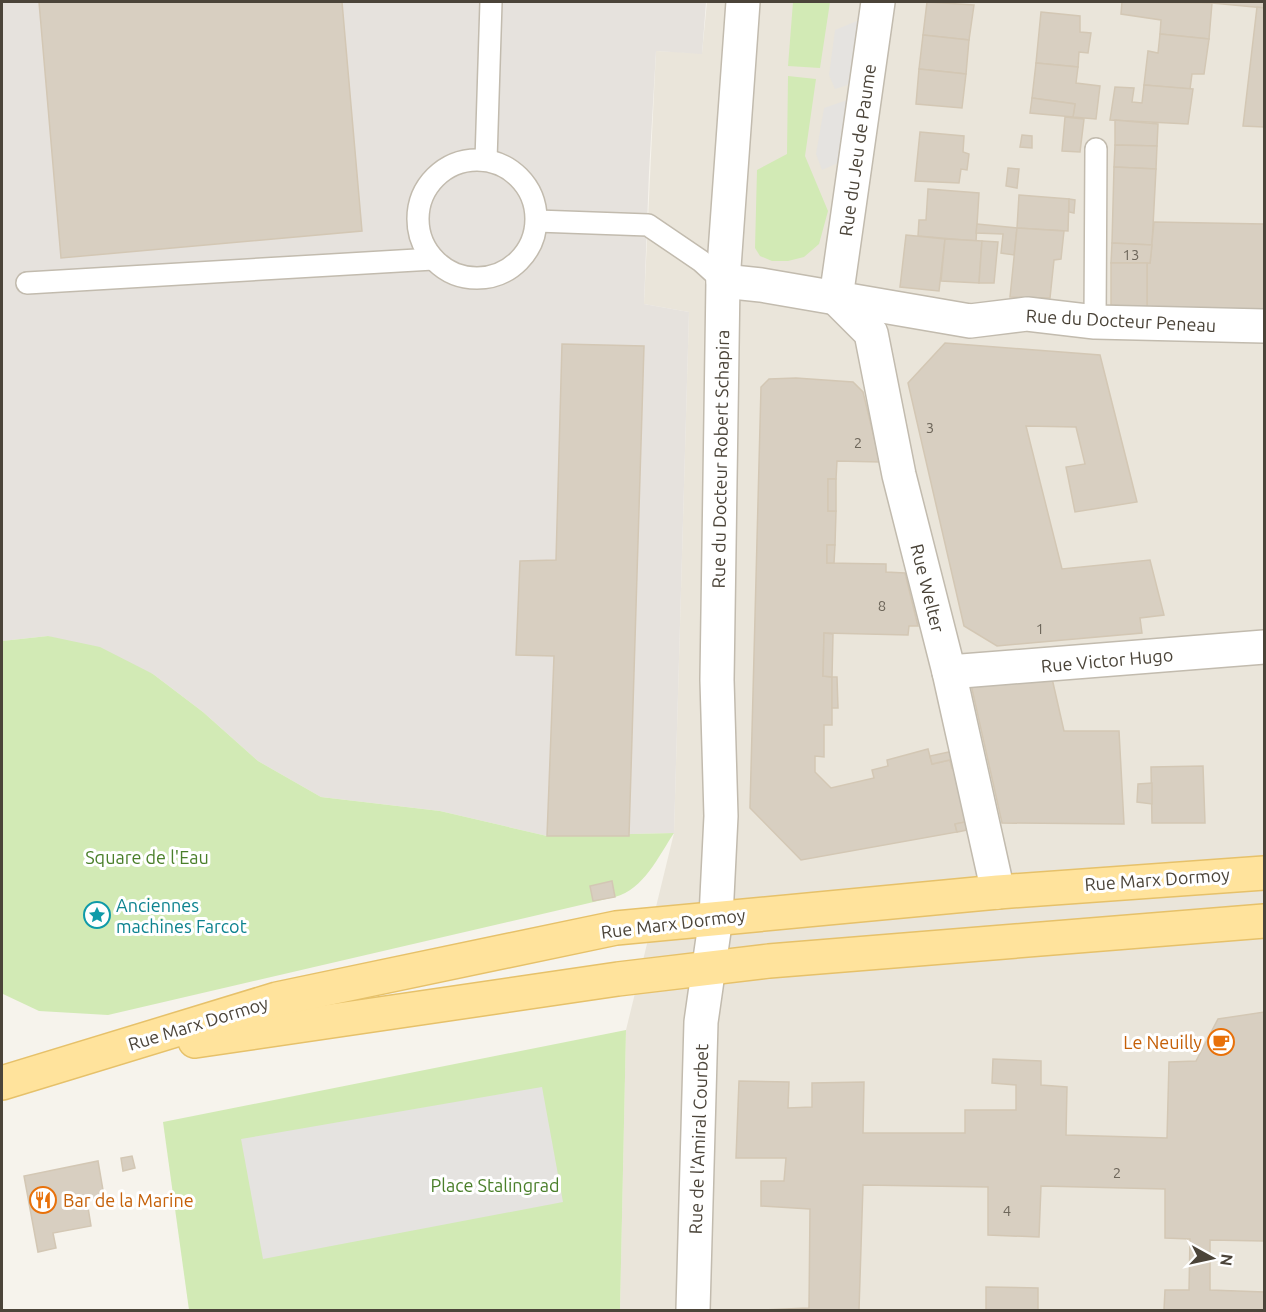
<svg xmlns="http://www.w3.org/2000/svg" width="1266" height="1312" font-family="Ubuntu,sans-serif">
	<rect width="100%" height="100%" fill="#f6f3ec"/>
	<!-- residential -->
	<polygon fill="#eae5da" points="707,2 1264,2 1264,1310 620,1310 626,1030 674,833 689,312 644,304 656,51 702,53"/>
	<!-- industrial -->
	<polygon fill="#e6e2dd" points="2,2 706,2 702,54 656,51 649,172 644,304 689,312 674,833 547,836 440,811 321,797 258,761 203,712 153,674 48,636 2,641"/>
	<!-- green -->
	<g fill="#d2eab5">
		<polygon points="793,2 830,2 820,68 788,66"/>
		<polygon points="788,76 816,79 805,156 828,211 819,244 804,257 788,261 772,261 760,256 755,248 757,170 787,154"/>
		<path d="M48,636L100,647L153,674L203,712L258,761L321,797L440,811L547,836L674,833C658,857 644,889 615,897L108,1015L39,1011L3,994L2,641Z"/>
		<polygon points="626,1030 620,1310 189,1310 163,1122"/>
	</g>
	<!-- parking -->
	<g fill="#e5e3e0">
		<polygon points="869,16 860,81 835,89 829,75 835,30"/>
		<polygon points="856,97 847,159 822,170 816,154 824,108"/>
		<polygon points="542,1087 563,1202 263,1259 241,1139"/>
	</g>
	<!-- building -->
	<g fill="#d8cfc1" stroke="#d3c7b4" stroke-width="1.5">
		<polygon points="39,2 342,2 362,231 61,258"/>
		<polygon points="927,2 974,5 969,40 923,35"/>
		<polygon points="1122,2 1212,3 1209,39 1160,34 1161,20 1121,14"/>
		<polygon points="1200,2 1264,2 1264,8 1212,3"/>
		<polygon points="1257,7 1264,8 1264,127 1243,126"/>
		<polygon points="1041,12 1080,16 1080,32 1091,33 1088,53 1079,52 1078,67 1036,63"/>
		<polygon points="1160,34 1209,39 1204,74 1192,74 1190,89 1144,85 1148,51 1158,53"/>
		<polygon points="923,35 969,40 966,74 919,69"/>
		<polygon points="1036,63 1078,67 1076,83 1100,86 1096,119 1073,117 1075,104 1032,98"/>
		<polygon points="919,69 966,74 962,108 916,104"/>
		<polygon points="1144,85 1193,89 1188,124 1110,120 1115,87 1134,88 1132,102 1142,103"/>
		<polygon points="1032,98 1075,104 1073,117 1030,113"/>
		<polygon points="1065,117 1084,119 1080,152 1062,151"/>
		<polygon points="1115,120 1158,124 1157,146 1115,145"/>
		<polygon points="920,132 964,136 963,152 969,154 967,170 961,169 959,183 915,181"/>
		<polygon points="1022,135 1032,136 1032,148 1020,147"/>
		<polygon points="1115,145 1157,146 1156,169 1114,167"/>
		<polygon points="1114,167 1156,169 1152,245 1112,243"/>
		<polygon points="1008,168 1019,169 1017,188 1006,186"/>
		<polygon points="928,189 979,193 976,241 918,236 919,220 926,220"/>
		<polygon points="1019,195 1069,199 1068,231 1017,228"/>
		<polygon points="1069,199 1075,200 1074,213 1069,212"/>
		<polygon points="1154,222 1264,224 1264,309 1147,308 1147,263 1150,263"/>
		<polygon points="977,224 1017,228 1014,255 1001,253 1003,234 976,233"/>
		<polygon points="1017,228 1064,231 1061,259 1054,260 1050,298 1010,297"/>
		<polygon points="906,235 945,239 939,291 900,287"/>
		<polygon points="945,239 982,241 979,283 941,281"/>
		<polygon points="982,241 998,242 994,283 979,283"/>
		<polygon points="1112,243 1152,245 1150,263 1111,263"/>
		<polygon points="1111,263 1147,263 1147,308 1111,305"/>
		<polygon points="945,343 1100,355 1137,502 1075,512 1066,467 1085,464 1076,427 1026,426 1062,569 1150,560 1164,615 1140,618 1142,633 997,646 964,626 908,383"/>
		<polygon points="562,344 644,346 629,836 547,836 554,656 516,655 520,561 556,560"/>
		<polygon points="796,378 853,382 863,392 880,462 837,461 836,479 828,479 828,511 836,511 835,545 827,545 827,563 886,564 886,572 905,573 918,626 909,626 908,635 824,633 823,676 832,677 832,725 824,725 824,757 815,756 815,772 831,788 874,778 872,770 888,766 887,760 928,749 932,764 950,760 952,768 967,764 980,819 955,824 957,832 801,860 750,808 761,387 769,379"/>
		<rect x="828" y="479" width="8" height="32"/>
		<polygon points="827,545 835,545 834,563 827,563"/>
		<polygon points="824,633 833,634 832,677 823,676"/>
		<polygon points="1051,674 1064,731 1119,731 1124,824 1002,823 970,680"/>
		<polygon points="832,677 837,677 838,708 832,708"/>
		<polygon points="963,749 967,764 952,768 950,760 932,764 930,756"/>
		<polygon points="1203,766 1205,823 1152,823 1151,767"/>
		<polygon points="1152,783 1152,804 1137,802 1138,784"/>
		<polygon points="980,819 982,827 957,832 955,824"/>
		<polygon points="612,881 615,897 593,901 590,886"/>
		<polygon points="1264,1012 1264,1241 1210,1240 1210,1290 1264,1292 1264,1310 1164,1310 1165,1290 1189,1290 1190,1239 1165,1238 1165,1189 1041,1186 1039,1237 988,1235 988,1187 863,1185 859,1310 759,1310 809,1308 810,1209 761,1206 761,1181 784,1181 786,1158 736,1158 739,1081 789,1082 788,1108 812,1107 812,1083 864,1082 863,1133 965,1133 965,1110 1016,1110 1016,1085 992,1083 993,1059 1041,1061 1041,1085 1067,1087 1066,1135 1167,1138 1169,1062 1196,1061 1218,1019"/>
		<polygon points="132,1156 135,1168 123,1171 121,1158"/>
		<polygon points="98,1161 104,1196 87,1201 91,1226 53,1233 56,1248 38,1252 24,1176"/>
		<polygon points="986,1287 1038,1288 1038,1310 986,1310"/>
	</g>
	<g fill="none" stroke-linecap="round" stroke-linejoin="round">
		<defs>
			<g id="lane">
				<circle cx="477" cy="219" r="59"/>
				<polyline points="486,160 491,2"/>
				<polyline points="537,221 648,225 701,261 723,281"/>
				<polyline points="27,283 433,259"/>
				<polyline points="1095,322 1096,149"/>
			</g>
			<g id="street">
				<polyline points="723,281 761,285 970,321 1027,314 1095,322 1264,326"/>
				<polyline points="836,298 871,333 899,475 949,672 998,892"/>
				<polyline points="836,298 878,2"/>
				<polyline points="949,672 1264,647"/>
				<polyline points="693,1310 701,1022 716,917 721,816 717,680 723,281 743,2"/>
			</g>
			<g id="primary">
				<polyline points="195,1041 618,979 769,961 1264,921"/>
				<polyline points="2,1083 277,999 616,928 998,892 1264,873"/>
			</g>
		</defs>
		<!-- lane casing -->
		<use href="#lane" stroke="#c2bbae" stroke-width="24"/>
		<!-- street casing -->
		<use href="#street" stroke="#c2bbae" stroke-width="36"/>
		<!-- primary casing -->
		<use href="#primary" stroke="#e6c16a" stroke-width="36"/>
		<!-- lane -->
		<use href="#lane" stroke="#fff" stroke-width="21"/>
		<!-- street -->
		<use href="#street" stroke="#fff" stroke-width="33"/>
		<!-- primary -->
		<use href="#primary" stroke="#ffe39c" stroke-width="33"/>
	</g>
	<!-- icons -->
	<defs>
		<symbol id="sight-ring" viewBox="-11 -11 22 22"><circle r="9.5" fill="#fff" stroke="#0f9aa8" stroke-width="1.5"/><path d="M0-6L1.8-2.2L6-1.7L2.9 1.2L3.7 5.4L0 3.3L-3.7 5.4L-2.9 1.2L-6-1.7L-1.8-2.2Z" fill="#0f9aa8"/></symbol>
		<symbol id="cafe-ring" viewBox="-11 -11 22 22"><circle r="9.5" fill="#fff" stroke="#e8710a" stroke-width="1.5"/><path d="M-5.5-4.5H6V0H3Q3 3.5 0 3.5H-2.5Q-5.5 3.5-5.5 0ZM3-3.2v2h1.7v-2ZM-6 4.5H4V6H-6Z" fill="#e8710a"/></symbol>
		<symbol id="restaurant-ring" viewBox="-11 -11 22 22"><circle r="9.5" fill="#fff" stroke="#e8710a" stroke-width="1.5"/><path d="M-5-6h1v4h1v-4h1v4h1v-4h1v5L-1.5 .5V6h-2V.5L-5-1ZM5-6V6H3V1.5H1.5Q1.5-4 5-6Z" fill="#e8710a"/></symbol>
	</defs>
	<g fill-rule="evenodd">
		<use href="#sight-ring" x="82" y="900" width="30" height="30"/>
		<use href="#cafe-ring" x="1206" y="1027" width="30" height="30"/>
		<use href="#restaurant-ring" x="28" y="1185" width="30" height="30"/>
	</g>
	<g text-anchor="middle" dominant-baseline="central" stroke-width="6" stroke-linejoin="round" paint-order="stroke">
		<!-- number labels -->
		<g font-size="15" fill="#6e675b">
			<text x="1131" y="254">13</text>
			<text x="930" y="427">3</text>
			<text x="858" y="442">2</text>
			<text x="882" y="605">8</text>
			<text x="1040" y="628">1</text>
			<text x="1117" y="1172">2</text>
			<text x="1007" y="1210">4</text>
		</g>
		<!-- street labels -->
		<g font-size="18" fill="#4b4439" stroke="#fff">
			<text transform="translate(857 150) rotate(-82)">Rue du Jeu de Paume</text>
			<text transform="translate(1121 320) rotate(3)">Rue du Docteur Peneau</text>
			<text transform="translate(720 459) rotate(-89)">Rue du Docteur Robert Schapira</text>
			<text transform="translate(928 588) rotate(76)">Rue Welter</text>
			<text transform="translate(1107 660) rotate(-5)">Rue Victor Hugo</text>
			<text transform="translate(1157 879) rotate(-4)">Rue Marx Dormoy</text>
			<text transform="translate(673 923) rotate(-7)">Rue Marx Dormoy</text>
			<text transform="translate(198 1023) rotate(-17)">Rue Marx Dormoy</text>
			<text transform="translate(698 1139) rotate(-88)">Rue de l'Amiral Courbet</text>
		</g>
		<!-- park labels -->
		<g font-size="18" fill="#4a7f2a" stroke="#fff">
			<text x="147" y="857">Square de l'Eau</text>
			<text x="495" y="1185">Place Stalingrad</text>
		</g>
		<!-- culture labels -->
		<g font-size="18" fill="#0d838f" stroke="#fff" text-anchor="start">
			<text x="116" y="905">Anciennes<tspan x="116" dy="21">machines Farcot</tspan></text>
		</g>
		<!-- food labels -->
		<g font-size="18" fill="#c56008" stroke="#fff" text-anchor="end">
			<text x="1202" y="1042">Le Neuilly</text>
			<text x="63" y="1200" text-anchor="start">Bar de la Marine</text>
		</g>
	</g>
	<!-- border -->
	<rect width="1266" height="1312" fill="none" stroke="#4b4439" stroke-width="6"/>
	<!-- north arrow -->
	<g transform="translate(1212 1258) rotate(98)" stroke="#ffffff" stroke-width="4.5" paint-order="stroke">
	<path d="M0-4.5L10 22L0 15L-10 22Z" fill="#4b4439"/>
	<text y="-9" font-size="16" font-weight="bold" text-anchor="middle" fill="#4b4439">N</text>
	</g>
</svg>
